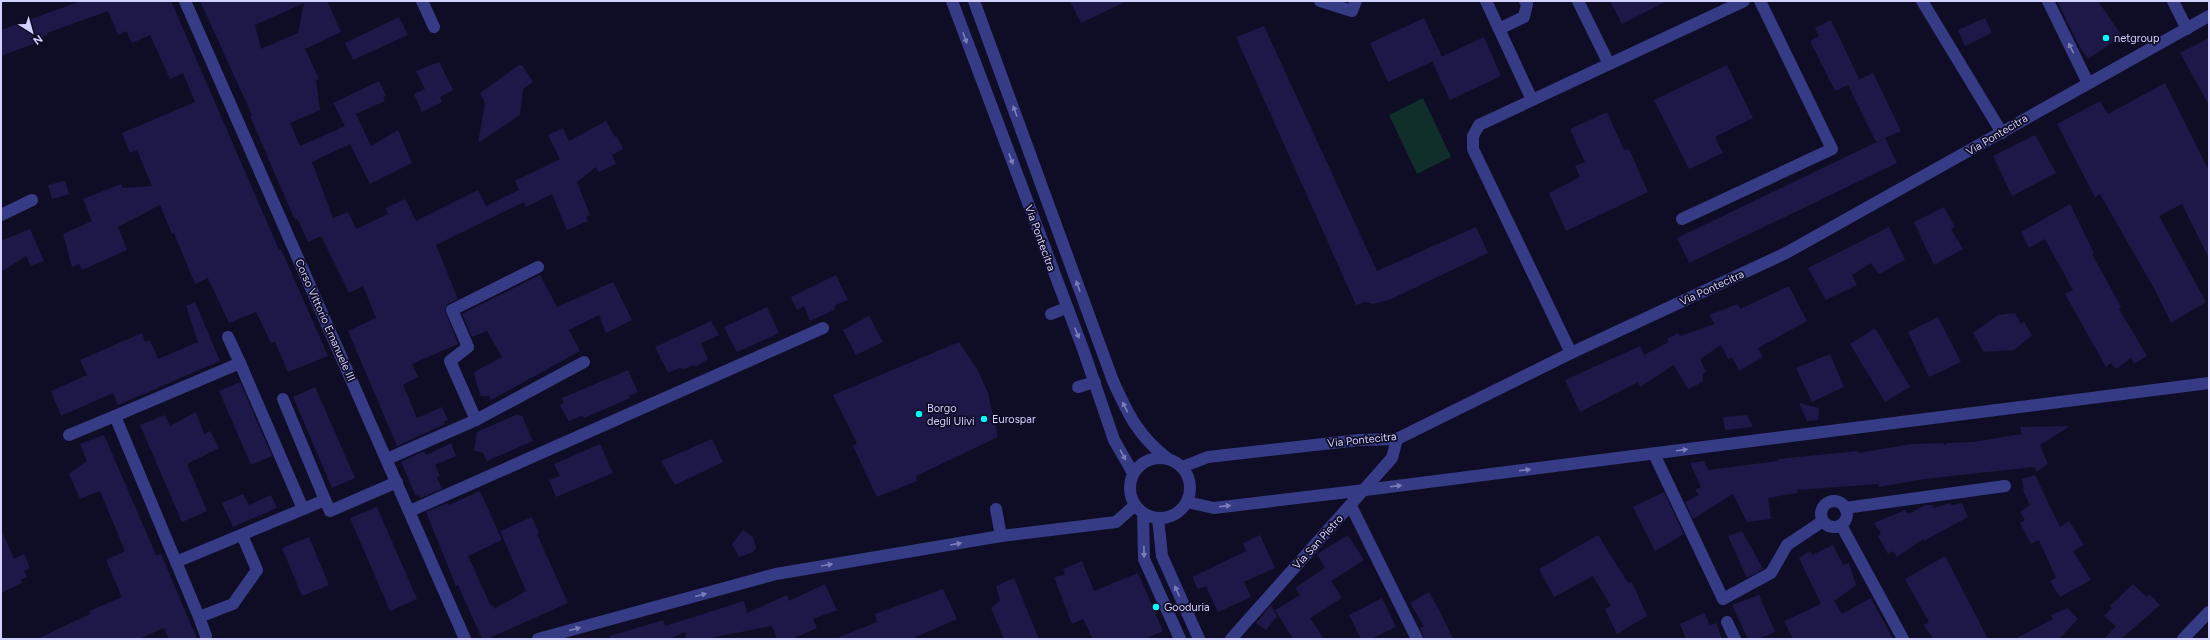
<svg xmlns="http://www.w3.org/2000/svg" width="2210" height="640" font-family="Figtree,sans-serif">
	<rect width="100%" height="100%" fill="#0f0d25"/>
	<!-- green -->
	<polygon fill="#102f2b" points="1423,98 1451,157 1417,174 1389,115"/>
	<!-- building -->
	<g fill="#1d1847" fill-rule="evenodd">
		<polygon points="81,1 171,1 279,250 281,249 328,356 288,372 275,342 271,343 256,312 229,323 208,278 195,284 174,233 172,234 160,205 118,227 127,250 82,270 79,264 72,267 63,234 92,221 83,199 121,184 123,188 152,186 137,150 130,153 122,133 195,102 183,73 170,79 150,35 132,43 126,31 118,35 108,11 47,33 48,35 38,39 38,42 1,56 1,30"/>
		<path d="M200,1H327L341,32L305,49L319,79L316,80L320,110L290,123L300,146L345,126L333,103L379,81L386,96L383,97L385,101L356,114L371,146L398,130L412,163L370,184L350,144L312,162L333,218L348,212L356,229L388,214L386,208L405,199L416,221L478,190L486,206L519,190L515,181L560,159L548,135L563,128L569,141L606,121L615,137L617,136L623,149L612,155L616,164L599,172L596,167L577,182L590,215L586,217L588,221L567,230L552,194L526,207L524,202L436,245L458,299L448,304L445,310L458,344L412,364L418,377L403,385L417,418L442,407L448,420L444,422L445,424L397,446L348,331L376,318L363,286L349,293L321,236L308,242L298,220L294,218L250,116L252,115ZM304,3L298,33L261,49L255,25Z"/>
		<polygon points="1070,1 1127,1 1081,23"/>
		<polygon points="1610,1 1667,1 1622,24"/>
		<polygon points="2057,1 2098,1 2122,36 2088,59 2078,44"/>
		<polygon points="399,17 408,35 353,60 345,43"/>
		<polygon points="1424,18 1442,57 1388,82 1370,43"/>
		<polygon points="1985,18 1992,33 1965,46 1958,30"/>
		<polygon points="1831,20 1859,79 1852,83 1873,73 1901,131 1876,142 1848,85 1835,91 1810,41 1819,36 1815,28"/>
		<polygon points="1264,26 1377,271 1476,227 1488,253 1389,300 1373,304 1365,302 1356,305 1236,37"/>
		<polygon points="1484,37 1501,76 1450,100 1432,61"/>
		<polygon points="2209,38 2209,105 2180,53"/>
		<polygon points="439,62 453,90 440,97 442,102 422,112 414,94 425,89 416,71"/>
		<polygon points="519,65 522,65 533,82 523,89 520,115 478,143 485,103 480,93"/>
		<polygon points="1727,65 1753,118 1715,137 1723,153 1689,169 1654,100"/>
		<polygon points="2165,83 2209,171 2209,258 2182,204 2159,216 2206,302 2171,323 2155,290 2100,194 2095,197 2057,124 2100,101 2108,114"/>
		<polygon points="1607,112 1624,150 1629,149 1648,192 1566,231 1549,193 1580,177 1575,166 1585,162 1570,129"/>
		<polygon points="2035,135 2056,173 2012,196 1993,156"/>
		<polygon points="1885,138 1897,163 1689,263 1677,238"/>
		<polygon points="65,181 69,194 52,199 48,185"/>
		<polygon points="2070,204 2094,253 2092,254 2121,307 2119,309 2147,356 2134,364 2131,358 2116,369 2111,363 2106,367 2065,294 2073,290 2045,239 2029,248 2021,232"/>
		<polygon points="1944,207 1955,227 1951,229 1963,249 1934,265 1914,222"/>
		<polygon points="1889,227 1905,260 1879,274 1871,263 1852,275 1857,285 1826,300 1808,268"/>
		<polygon points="30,229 44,261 31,266 26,256 1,272 1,241"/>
		<polygon points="540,275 557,307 613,282 632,320 606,333 599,315 569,330 580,351 491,400 489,396 481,396 476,382 474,372 502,357 487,331 472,337 462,314"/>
		<polygon points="836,275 848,300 835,305 834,310 810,321 804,306 797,310 791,297"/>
		<polygon points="1789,286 1807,321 1758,348 1763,357 1739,371 1732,357 1728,359 1721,345 1700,359 1706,372 1703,374 1703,382 1688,389 1674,365 1640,387 1638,382 1580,412 1565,380 1640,346 1644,355 1669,342 1667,339 1678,333 1680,336 1715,324 1709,315 1738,304 1740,309"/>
		<polygon points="195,302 220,361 118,405 113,393 61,416 51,391 87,375 80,360 142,333 145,342 150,340 158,359 198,342 186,306"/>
		<polygon points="767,307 779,333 737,352 724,327"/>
		<polygon points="2015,313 2021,324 2024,322 2032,335 2014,350 1984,352 1973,333 1998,315"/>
		<polygon points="869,316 883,342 856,355 843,330"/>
		<polygon points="1938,317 1961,362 1929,377 1908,332"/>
		<polygon points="711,321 719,335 701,343 708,359 695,367 694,365 684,369 679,368 668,373 655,347"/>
		<polygon points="1875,328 1910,387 1885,402 1850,344"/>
		<polygon points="959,342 977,369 988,393 998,437 916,476 917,481 877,497 853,446 857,443 833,395"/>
		<polygon points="1830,354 1844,387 1812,402 1796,368"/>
		<polygon points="628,370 638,392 629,396 630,398 584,418 582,416 569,421 560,406 564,402 562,398"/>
		<polygon points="240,382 272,456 251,465 219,391"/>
		<polygon points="315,387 355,478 332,488 293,397"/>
		<polygon points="1799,403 1819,408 1818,420 1807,421"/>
		<polygon points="196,412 204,434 210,431 219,448 187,464 207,511 182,522 140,425 165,415 170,426"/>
		<polygon points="518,414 520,416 522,416 533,441 487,461 483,453 474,450 477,432"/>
		<polygon points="1747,415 1753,427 1725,430 1723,417"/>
		<polygon points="2070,426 2040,445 2048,464 2036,472 2035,467 1924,479 1879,487 1879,484 1797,490 1797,493 1768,498 1771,519 1747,522 1733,494 1693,519 1685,502 1699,495 1695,490 1701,487 1690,463 1704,461 1708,470 1778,461 1778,459 1858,451 1858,453 1911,444 1943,443 1944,445 1948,443 1974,442 2021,434 2021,427"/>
		<polygon points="104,435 156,555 161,554 197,639 169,639 164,628 139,639 37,639 90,614 89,611 122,597 106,560 125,551 100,491 80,499 69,474 87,461 80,444"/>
		<polygon points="712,439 723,462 675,485 661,461"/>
		<polygon points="451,443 456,456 435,465 440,476 437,478 442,489 420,498 419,495 416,496 401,462 424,451 426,455"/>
		<polygon points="600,444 613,473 556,497 549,480 560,476 554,464"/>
		<polygon points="2035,475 2060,527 2069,521 2084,545 2073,551 2091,580 2060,597 2050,581 2056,578 2039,540 2031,544 2020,523 2025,520 2020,512 2030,505 2024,493 2022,479"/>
		<polygon points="480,491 502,540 468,556 491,606 493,605 494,609 526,591 500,531 532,517 539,533 537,534 568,603 487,639 482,639 458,585 456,586 426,512 448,503 449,505"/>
		<polygon points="1664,492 1684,534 1655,551 1633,507"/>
		<polygon points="243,494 249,505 271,495 277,508 233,527 222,503"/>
		<polygon points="1950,503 1952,505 1962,503 1968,517 1924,541 1923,539 1897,557 1893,551 1888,554 1878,536 1881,533 1874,523 1905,510 1908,514 1925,505 1932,505 1934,508"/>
		<polygon points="377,507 417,599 390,611 350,518"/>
		<polygon points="1,529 14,559 24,554 30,568 24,571 27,577 21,580 22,583 1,593"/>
		<polygon points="743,530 753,537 756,548 753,552 739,557 732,544"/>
		<polygon points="1742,531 1763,569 1747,578 1728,536"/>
		<polygon points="1260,535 1275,568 1244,582 1251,597 1218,612 1206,586 1198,589 1192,577 1246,551 1243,543"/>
		<polygon points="1348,535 1364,560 1331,581 1342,598 1310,618 1324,639 1293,639 1275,610 1300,595 1295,588 1325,568 1317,554"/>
		<polygon points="1598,535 1628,583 1632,582 1647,616 1617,634 1605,609 1611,606 1593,576 1554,597 1539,569"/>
		<polygon points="309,537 329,585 302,596 282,548"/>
		<polygon points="1833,545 1843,565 1849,563 1856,585 1834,601 1842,614 1871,598 1893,639 1793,639 1784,621 1821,604 1799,558 1810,551 1812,555"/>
		<polygon points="1945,556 1988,639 1933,639 1924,625 1929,622 1905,579"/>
		<polygon points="1082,561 1094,591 1138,573 1163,631 1145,639 1093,639 1083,619 1072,624 1054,577 1065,575 1063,569"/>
		<polygon points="1014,578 1039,639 1004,639 991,608 1000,601 996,586"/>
		<polygon points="825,584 837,610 813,619 817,628 792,639 777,639 772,626 705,639 686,639 685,632 669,639 611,639 610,636 663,620 665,626 744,601 747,613 787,595 789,601"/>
		<polygon points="2133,584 2147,597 2149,594 2160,605 2121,639 2104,639 2116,626 2104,616 2112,608 2110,606"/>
		<polygon points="943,589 957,619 911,639 835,639 877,622 875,614"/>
		<polygon points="1429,592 1440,612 1453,639 1424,638 1420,628 1424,626 1410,603"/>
		<polygon points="1759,595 1775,632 1758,639 1748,639 1732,605"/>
		<polygon points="1382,598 1396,627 1371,639 1361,639 1349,615"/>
		<polygon points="1271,605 1277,616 1266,630 1256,623"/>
		<polygon points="2068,608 2078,619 2059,639 2015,639 2053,619 2051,615"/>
		<polygon points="1704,613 1710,625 1716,623 1722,639 1686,639 1680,624"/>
	</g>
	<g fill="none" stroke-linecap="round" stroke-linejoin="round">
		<!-- minor -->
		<g stroke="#363b86" stroke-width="12">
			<polyline points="185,1 465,639"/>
			<polyline points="422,1 434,27"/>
			<polyline points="952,1 1083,349 1114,440 1133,473"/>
			<path d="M974,1L1113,381C1128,414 1138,436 1167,458"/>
			<polyline points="1320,1 1352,11 1356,1"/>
			<polyline points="1486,1 1532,100"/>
			<polyline points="1578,1 1609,64"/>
			<polyline points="1922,1 2002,133"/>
			<polyline points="2048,1 2088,83"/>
			<polyline points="2173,1 2187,29"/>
			<polyline points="1499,29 1524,17 1527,4 1525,1"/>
			<polyline points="1,215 32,200"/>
			<polyline points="1682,219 1832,149 1760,1"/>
			<polyline points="1051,314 1066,308"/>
			<polyline points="228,337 240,363"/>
			<polyline points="1571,353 1473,149 1473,136 1479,125 1744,1"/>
			<polyline points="1078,387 1095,382"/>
			<polyline points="283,399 325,500"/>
			<polyline points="476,420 450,361 468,347 452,310 538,267"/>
			<polyline points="69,435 115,416"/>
			<polyline points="1654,454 1723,599 1771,573 1787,545 1823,521"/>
			<circle cx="1160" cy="488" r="30"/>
			<polyline points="387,459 476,420 584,362"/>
			<polyline points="1182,467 1208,457 1359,440 1397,439 1571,353 1786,253 2209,16"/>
			<circle cx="1834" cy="514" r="13"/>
			<polyline points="1187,502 1214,508 1365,490 2209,383"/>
			<polyline points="1351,506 1417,639"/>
			<polyline points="1845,508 2005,486"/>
			<polyline points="996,509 1001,536"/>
			<polyline points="410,511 823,328"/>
			<polyline points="1143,513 1144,559 1180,639"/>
			<polyline points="1158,518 1162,556 1199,639"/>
			<polyline points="1841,525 1903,639"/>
			<polyline points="242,535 257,570 233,604 199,617 115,416 240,363 303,509"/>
			<polyline points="176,562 325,500 330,511 397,482"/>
			<polyline points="199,617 206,636"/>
			<polyline points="1727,622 1735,639"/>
			<polyline points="538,639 776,574 1001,536 1116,522 1135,505"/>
			<polyline points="1231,639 1392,458 1397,439"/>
			<polyline points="2183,639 2209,612"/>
		</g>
	</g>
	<!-- one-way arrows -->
	<defs><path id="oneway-solid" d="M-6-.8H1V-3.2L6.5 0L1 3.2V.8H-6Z"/></defs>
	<g fill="#7c7ebc">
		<use href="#oneway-solid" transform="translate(965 38) rotate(70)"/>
		<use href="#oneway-solid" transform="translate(2071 48) rotate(-116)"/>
		<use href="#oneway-solid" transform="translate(1015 111) rotate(-110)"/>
		<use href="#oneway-solid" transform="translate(1011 159) rotate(70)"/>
		<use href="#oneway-solid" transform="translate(1078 286) rotate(-110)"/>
		<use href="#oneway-solid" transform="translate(1077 333) rotate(68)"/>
		<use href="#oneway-solid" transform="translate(1125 407) rotate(-116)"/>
		<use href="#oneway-solid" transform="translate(1682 450) rotate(-7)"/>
		<use href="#oneway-solid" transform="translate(1123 455) rotate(61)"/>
		<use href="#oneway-solid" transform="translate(1525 470) rotate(-7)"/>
		<use href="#oneway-solid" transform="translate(1396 486) rotate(-7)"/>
		<use href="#oneway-solid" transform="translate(1225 506) rotate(-7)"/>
		<use href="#oneway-solid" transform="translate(956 544) rotate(-10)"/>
		<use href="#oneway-solid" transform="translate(1144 552) rotate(89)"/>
		<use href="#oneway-solid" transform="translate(827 565) rotate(-10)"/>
		<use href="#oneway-solid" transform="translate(1177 591) rotate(-114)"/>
		<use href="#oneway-solid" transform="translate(701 595) rotate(-15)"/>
		<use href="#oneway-solid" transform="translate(575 629) rotate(-15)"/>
	</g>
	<!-- markers -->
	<g fill="#00fcfc" stroke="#0f0d25" stroke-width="1.5">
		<circle cx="2106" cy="38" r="4"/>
		<circle cx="919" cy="414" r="4"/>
		<circle cx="984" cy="419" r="4"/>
		<circle cx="1156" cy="607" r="4"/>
	</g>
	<g text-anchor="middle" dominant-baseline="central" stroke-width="3.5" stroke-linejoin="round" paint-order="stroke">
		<!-- poi labels -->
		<g font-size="11" fill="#d2d1ff" stroke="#0f0d25" text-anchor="start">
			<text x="2114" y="38">netgroup</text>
			<text x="927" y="408">Borgo<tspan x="927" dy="13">degli Ulivi</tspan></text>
			<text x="992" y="419">Eurospar</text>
			<text x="1164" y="607">Gooduria</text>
		</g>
		<!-- street labels -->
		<g font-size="11" fill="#d2d1ff" stroke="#0f0d25">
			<text transform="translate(1997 135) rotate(-31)">Via Pontecitra</text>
			<text transform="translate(1040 238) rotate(70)">Via Pontecitra</text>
			<text transform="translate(1712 288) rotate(-25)">Via Pontecitra</text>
			<text transform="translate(325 320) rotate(66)">Corso Vittorio Emanuele III</text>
			<text transform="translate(1362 440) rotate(-6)">Via Pontecitra</text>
			<text transform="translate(1318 542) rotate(-48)">Via San Pietro</text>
		</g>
	</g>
	<!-- border -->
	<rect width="2210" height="640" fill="none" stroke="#d2d1ff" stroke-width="4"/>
	<!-- north arrow -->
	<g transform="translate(32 32) rotate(143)" stroke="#0f0d25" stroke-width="3" paint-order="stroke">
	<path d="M0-3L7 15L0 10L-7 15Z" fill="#d2d1ff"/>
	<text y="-6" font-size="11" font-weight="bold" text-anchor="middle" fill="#d2d1ff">N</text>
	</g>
</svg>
